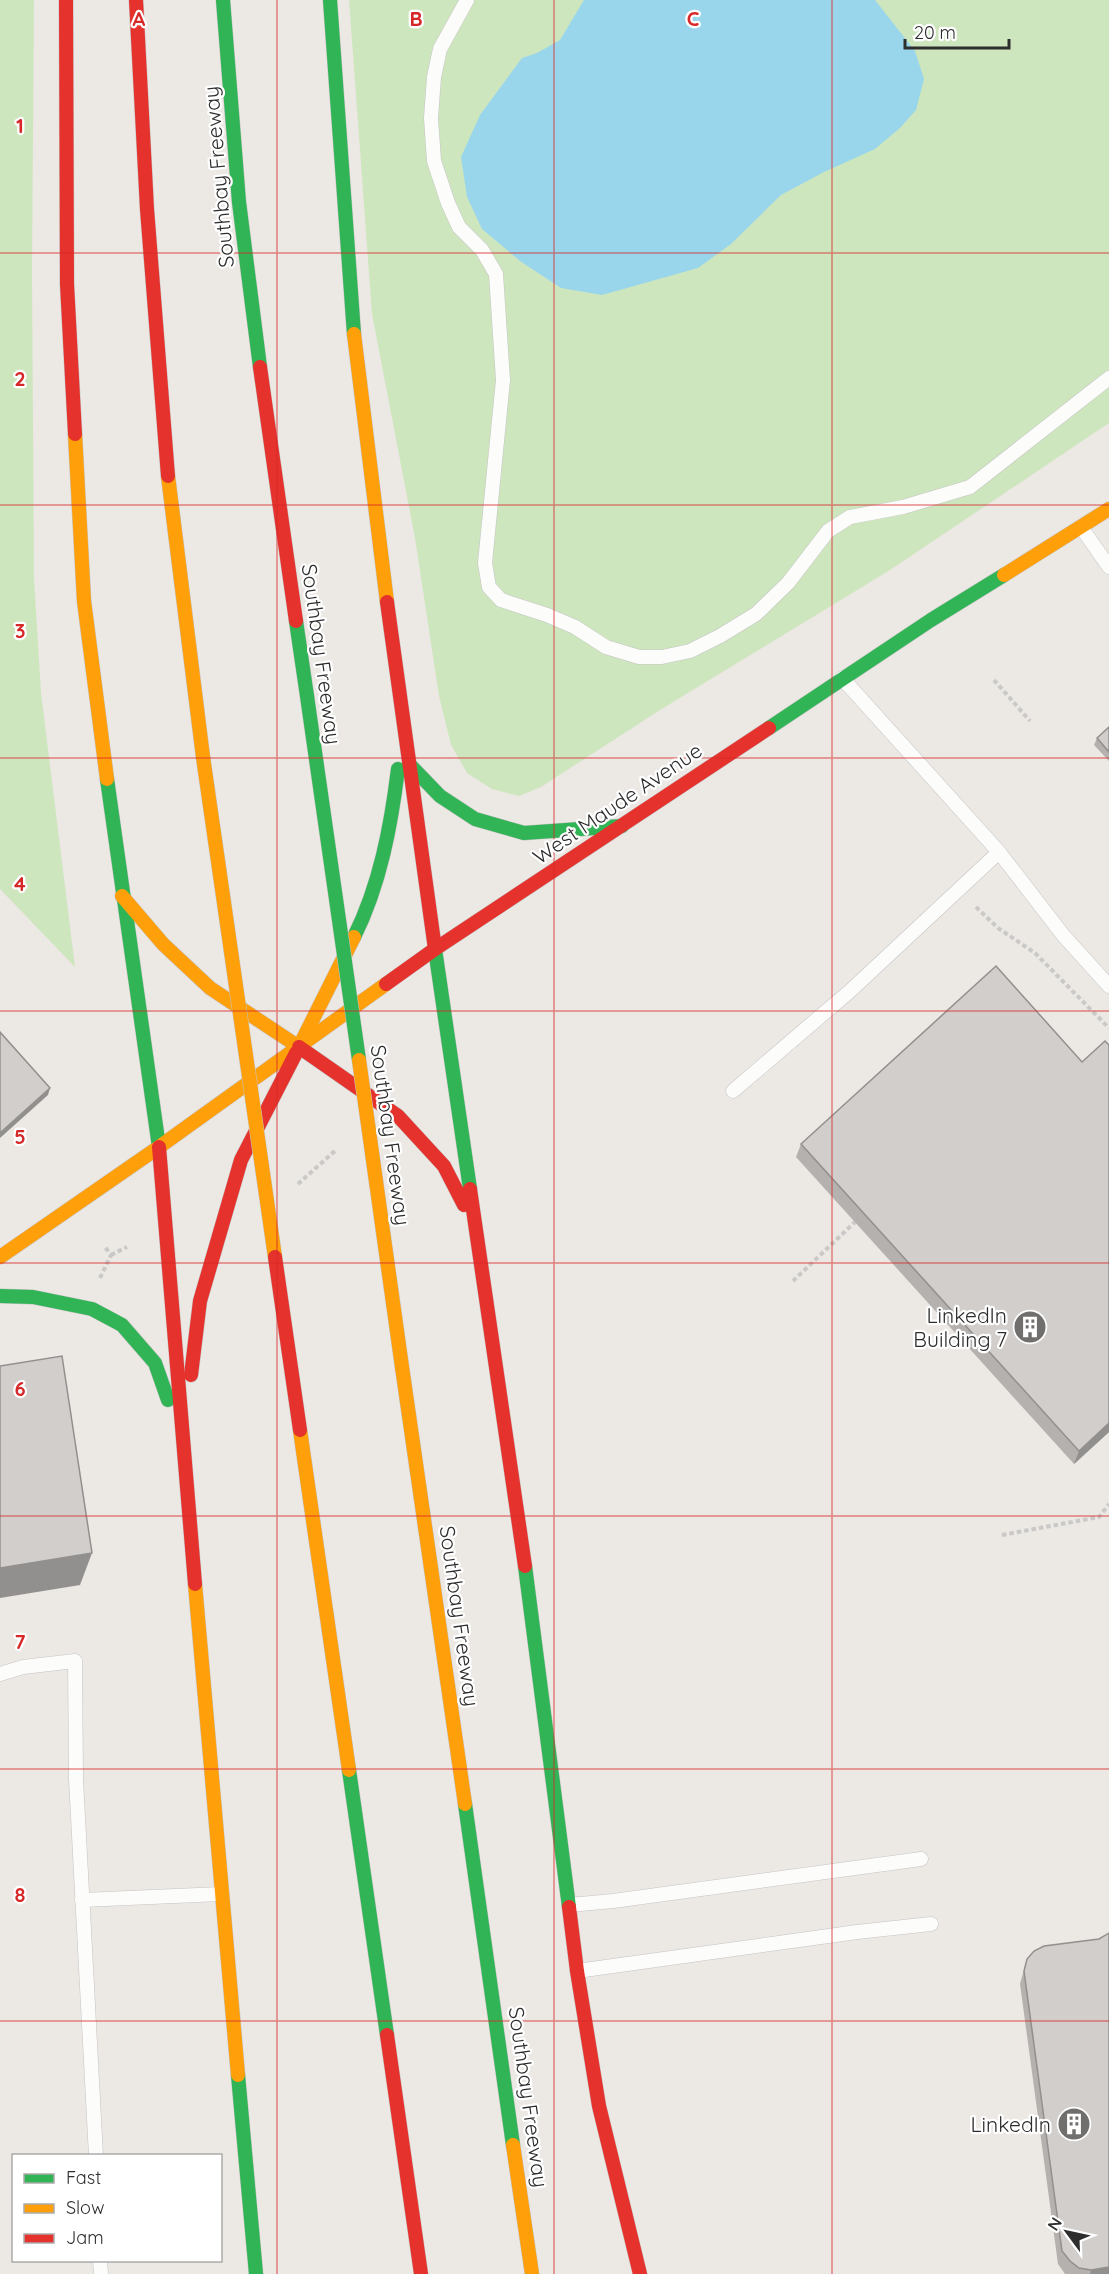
<svg xmlns="http://www.w3.org/2000/svg" width="1109" height="2274" font-family="Quicksand,sans-serif">
	<rect width="100%" height="100%" fill="#ece8e4"/>
	<!-- green -->
	<g fill="#cee6be">
		<polygon points="0,0 34,0 32,271 34,578 41,693 75,967 0,889"/>
		<polygon points="349,0 1109,0 1109,423 890,570 660,710 541,787 519,796 492,789 467,773 451,745 439,696 415,538 372,314"/>
	</g>
	<!-- water -->
	<polygon fill="#99d6ec" points="584,0 875,0 915,51 924,79 916,110 900,128 875,149 824,172 781,195 731,244 698,268 602,295 561,288 520,261 482,229 467,197 461,157 480,115 522,58 537,53 560,40"/>
	<g fill="none" stroke-linecap="round" stroke-linejoin="round">
		<defs>
			<g id="lane">
				<polyline points="467,0 440,49 434,77 431,118 434,161 448,203 459,227 482,250 496,274 503,380 485,563 489,587 501,600 547,615 575,627 606,647 639,657 662,657 690,651 720,636 756,614 788,583 828,531 850,517 903,507 970,487 1109,378"/>
				<polyline points="1081,527 1109,567"/>
				<polyline points="842,678 999,852 1063,935 1109,986"/>
				<polyline points="733,1091 850,991 999,852"/>
				<polyline points="0,1674 23,1667 75,1661 76,1779 96,2156"/>
				<polyline points="82,1900 221,1894"/>
				<polyline points="569,1905 613,1901 921,1859"/>
				<polyline points="577,1971 857,1932 931,1924"/>
				<polyline points="100,2260 101,2274"/>
			</g>
			<g id="fast">
				<polyline points="223,0 239,202 260,367"/>
				<polyline points="330,0 354,334"/>
				<polyline points="296,621 307,696"/>
				<polyline points="769,728 931,620 1004,575"/>
				<polyline points="409,764 440,796 475,819 524,833 622,826"/>
				<polyline points="107,779 159,1147"/>
				<path d="M354,937C380,885 391,826 398,769"/>
				<polyline points="435,949 470,1189"/>
				<polyline points="0,1296 33,1297 92,1309 122,1325 155,1363 168,1400"/>
				<polyline points="525,1566 569,1907"/>
				<polyline points="349,1770 387,2035"/>
				<polyline points="465,1804 513,2145"/>
				<polyline points="238,2075 256,2274"/>
			</g>
			<g id="slow">
				<polyline points="354,334 387,602"/>
				<polyline points="75,434 84,601 107,779"/>
				<polyline points="168,476 203,757"/>
				<polyline points="1004,575 1109,509"/>
				<polyline points="122,896 163,944 210,988 299,1047 354,937"/>
				<polyline points="0,1257 159,1147 386,984"/>
				<polyline points="402,1367 465,1804"/>
				<polyline points="300,1430 349,1770"/>
				<polyline points="195,1584 238,2075"/>
				<polyline points="513,2145 532,2274"/>
			</g>
			<g id="jam">
				<polyline points="66,0 67,284 75,434"/>
				<polyline points="136,0 147,209 168,476"/>
				<polyline points="260,367 296,621"/>
				<polyline points="387,602 435,949"/>
				<polyline points="386,984 435,949 769,728"/>
				<polyline points="299,1047 398,1116 444,1166 464,1205"/>
				<polyline points="159,1147 195,1584"/>
				<polyline points="470,1189 525,1566"/>
				<polyline points="191,1375 200,1301 241,1160 296,1053"/>
				<polyline points="569,1907 577,1971 599,2106 640,2274"/>
				<polyline points="387,2035 421,2274"/>
			</g>
		</defs>
		<!-- lane casing -->
		<use href="#lane" stroke="#c5c4c5" stroke-width="15"/>
		<!-- fast casing -->
		<use href="#fast" stroke="#c5c4c5" stroke-width="15"/>
		<!-- slow casing -->
		<use href="#slow" stroke="#c5c4c5" stroke-width="15"/>
		<!-- jam casing -->
		<use href="#jam" stroke="#c5c4c5" stroke-width="15"/>
		<!-- path -->
		<g stroke="#c9c9c8" stroke-width="4" stroke-dasharray="4.5 3" stroke-linecap="butt">
			<polyline points="994,680 1030,721"/>
			<polyline points="976,907 998,928 1035,953 1109,1028"/>
			<polyline points="298,1184 337,1149"/>
			<polyline points="111,1255 127,1247"/>
			<polyline points="100,1278 111,1255 105,1247"/>
			<polyline points="793,1281 855,1222"/>
			<polyline points="1002,1535 1099,1517 1109,1504"/>
		</g>
		<!-- lane -->
		<use href="#lane" stroke="#fcfcfb" stroke-width="14"/>
		<!-- fast -->
		<use href="#fast" stroke="#30b455" stroke-width="14"/>
		<!-- slow -->
		<use href="#slow" stroke="#ff9f0a" stroke-width="14"/>
		<!-- jam -->
		<use href="#jam" stroke="#e5322d" stroke-width="14"/>
		<defs>
			<polyline id="fast-bridge" points="307,696 359,1060"/>
			<g id="slow-bridge">
				<polyline points="203,757 275,1257"/>
				<polyline points="359,1060 402,1367"/>
			</g>
			<polyline id="jam-bridge" points="275,1257 300,1430"/>
		</defs>
		<!-- fast-bridge casing -->
		<use href="#fast-bridge" stroke="#c6c5c4" stroke-width="15" stroke-linecap="butt"/>
		<!-- slow-bridge casing -->
		<use href="#slow-bridge" stroke="#c6c5c4" stroke-width="15" stroke-linecap="butt"/>
		<!-- jam-bridge casing -->
		<use href="#jam-bridge" stroke="#c6c5c4" stroke-width="15" stroke-linecap="butt"/>
		<!-- fast-bridge -->
		<use href="#fast-bridge" stroke="#30b455" stroke-width="14"/>
		<!-- slow-bridge -->
		<use href="#slow-bridge" stroke="#ff9f0a" stroke-width="14"/>
		<!-- jam-bridge -->
		<use href="#jam-bridge" stroke="#e5322d" stroke-width="14"/>
	</g>
	<!-- wall -->
	<g fill="#b4b1af">
		<polygon points="1109,727 1109,761 1094,745 1097,738"/>
		<polygon points="1082,1062 1109,1432 1074,1464 796,1157 801,1144"/>
		<polygon points="1107,1935 1109,2274 1065,2274 1058,2264 1020,1984 1027,1959 1099,1939"/>
	</g>
	<!-- shaded-wall -->
	<g fill="#92908e">
		<polygon points="50,1088 48,1095 0,1138 0,1133"/>
		<polygon points="1109,1423 1109,1432 1074,1464 1079,1451"/>
		<polygon points="92,1553 80,1585 0,1598 0,1568"/>
		<polygon points="1109,2267 1109,2274 1090,2274 1091,2270"/>
	</g>
	<!-- building -->
	<g fill="#d1cecb" stroke="#92908e" stroke-width="1.5">
		<polygon points="1109,727 1109,752 1097,738"/>
		<polygon points="996,966 1082,1062 1105,1041 1109,1045 1109,1423 1079,1451 801,1144"/>
		<polygon points="0,1032 50,1088 0,1133"/>
		<polygon points="62,1356 92,1553 0,1568 0,1366"/>
		<polygon points="1109,1933 1109,2267 1091,2270 1079,2268 1070,2261 1062,2251 1024,1971 1027,1959 1034,1951 1044,1946 1099,1939"/>
	</g>
	<!-- grid -->
	<path fill="none" stroke="#d62828" stroke-width="1.5" stroke-opacity="0.55" d="M277,0V2274M554,0V2274M832,0V2274M0,253H1109M0,505H1109M0,758H1109M0,1011H1109M0,1263H1109M0,1516H1109M0,1769H1109M0,2021H1109"/>
	<!-- icons -->
	<defs>
		<symbol id="building-disc" viewBox="-11 -11 22 22"><circle r="9.5" fill="#706f6e" stroke="#fff"/><path d="M-4-6H4V6H1V3H-1V6H-4ZM-2.5-4.3h1.7v1.8h-1.7ZM.8-4.3h1.7v1.8H.8ZM-2.5-1h1.7V.8h-1.7ZM.8-1h1.7V.8H.8Z" fill="#fff"/></symbol>
	</defs>
	<g fill-rule="evenodd">
		<use href="#building-disc" x="1011" y="1308" width="38" height="38"/>
		<use href="#building-disc" x="1055" y="2105" width="38" height="38"/>
	</g>
	<g text-anchor="middle" dominant-baseline="central" stroke-width="4.5" stroke-linejoin="round" paint-order="stroke">
		<!-- street labels -->
		<g font-size="21" fill="#2e2e2e" stroke="#fff">
			<text transform="translate(218 177) rotate(-95)">Southbay Freeway</text>
			<text transform="translate(322 654) rotate(82)">Southbay Freeway</text>
			<text transform="translate(617 803) rotate(-34)">West Maude Avenue</text>
			<text transform="translate(391 1135) rotate(82)">Southbay Freeway</text>
			<text transform="translate(460 1616) rotate(82)">Southbay Freeway</text>
			<text transform="translate(529 2097) rotate(82)">Southbay Freeway</text>
		</g>
		<!-- poi labels -->
		<g font-size="21" fill="#2e2e2e" stroke="#fff" text-anchor="end">
			<text x="1007" y="1315">LinkedIn<tspan x="1007" dy="24">Building 7</tspan></text>
			<text x="1051" y="2124">LinkedIn</text>
		</g>
	</g>
	<g font-size="20" text-anchor="middle" font-weight="bold" fill="#d62828" stroke="#fff" stroke-width="4.5" stroke-linejoin="round" paint-order="stroke">
		<text x="139" y="26">A</text>
		<text x="416" y="26">B</text>
		<text x="693" y="26">C</text>
		<text x="20" y="133">1</text>
		<text x="20" y="386">2</text>
		<text x="20" y="638">3</text>
		<text x="20" y="891">4</text>
		<text x="20" y="1144">5</text>
		<text x="20" y="1396">6</text>
		<text x="20" y="1649">7</text>
		<text x="20" y="1902">8</text>
	</g>
	<!-- legend -->
	<rect x="12" y="2154" width="210" height="108" fill="#ffffff" stroke="#ababab" stroke-width="1.5"/>
	<rect x="24" y="2174" width="30" height="9" fill="#30b455" stroke="#ababab" stroke-width="1.5"/>
	<text x="66" y="2184" font-size="18" fill="#2e2e2e">Fast</text>
	<rect x="24" y="2204" width="30" height="9" fill="#ff9f0a" stroke="#ababab" stroke-width="1.5"/>
	<text x="66" y="2214" font-size="18" fill="#2e2e2e">Slow</text>
	<rect x="24" y="2234" width="30" height="9" fill="#e5322d" stroke="#ababab" stroke-width="1.5"/>
	<text x="66" y="2244" font-size="18" fill="#2e2e2e">Jam</text>
	<!-- north arrow -->
	<g transform="translate(1067 2232) rotate(303)" stroke="#ffffff" stroke-width="4.5" paint-order="stroke">
	<path d="M0-4.5L10 22L0 15L-10 22Z" fill="#2e2e2e"/>
	<text y="-9" font-size="16" font-weight="bold" text-anchor="middle" fill="#2e2e2e">N</text>
	</g>
	<!-- scale -->
	<path d="M905 39v9h104v-9" fill="none" stroke="#2e2e2e" stroke-width="3"/>
	<text x="914" y="39" font-size="18" fill="#2e2e2e" stroke="#ffffff" stroke-width="4.5" paint-order="stroke">20 m</text>
</svg>
